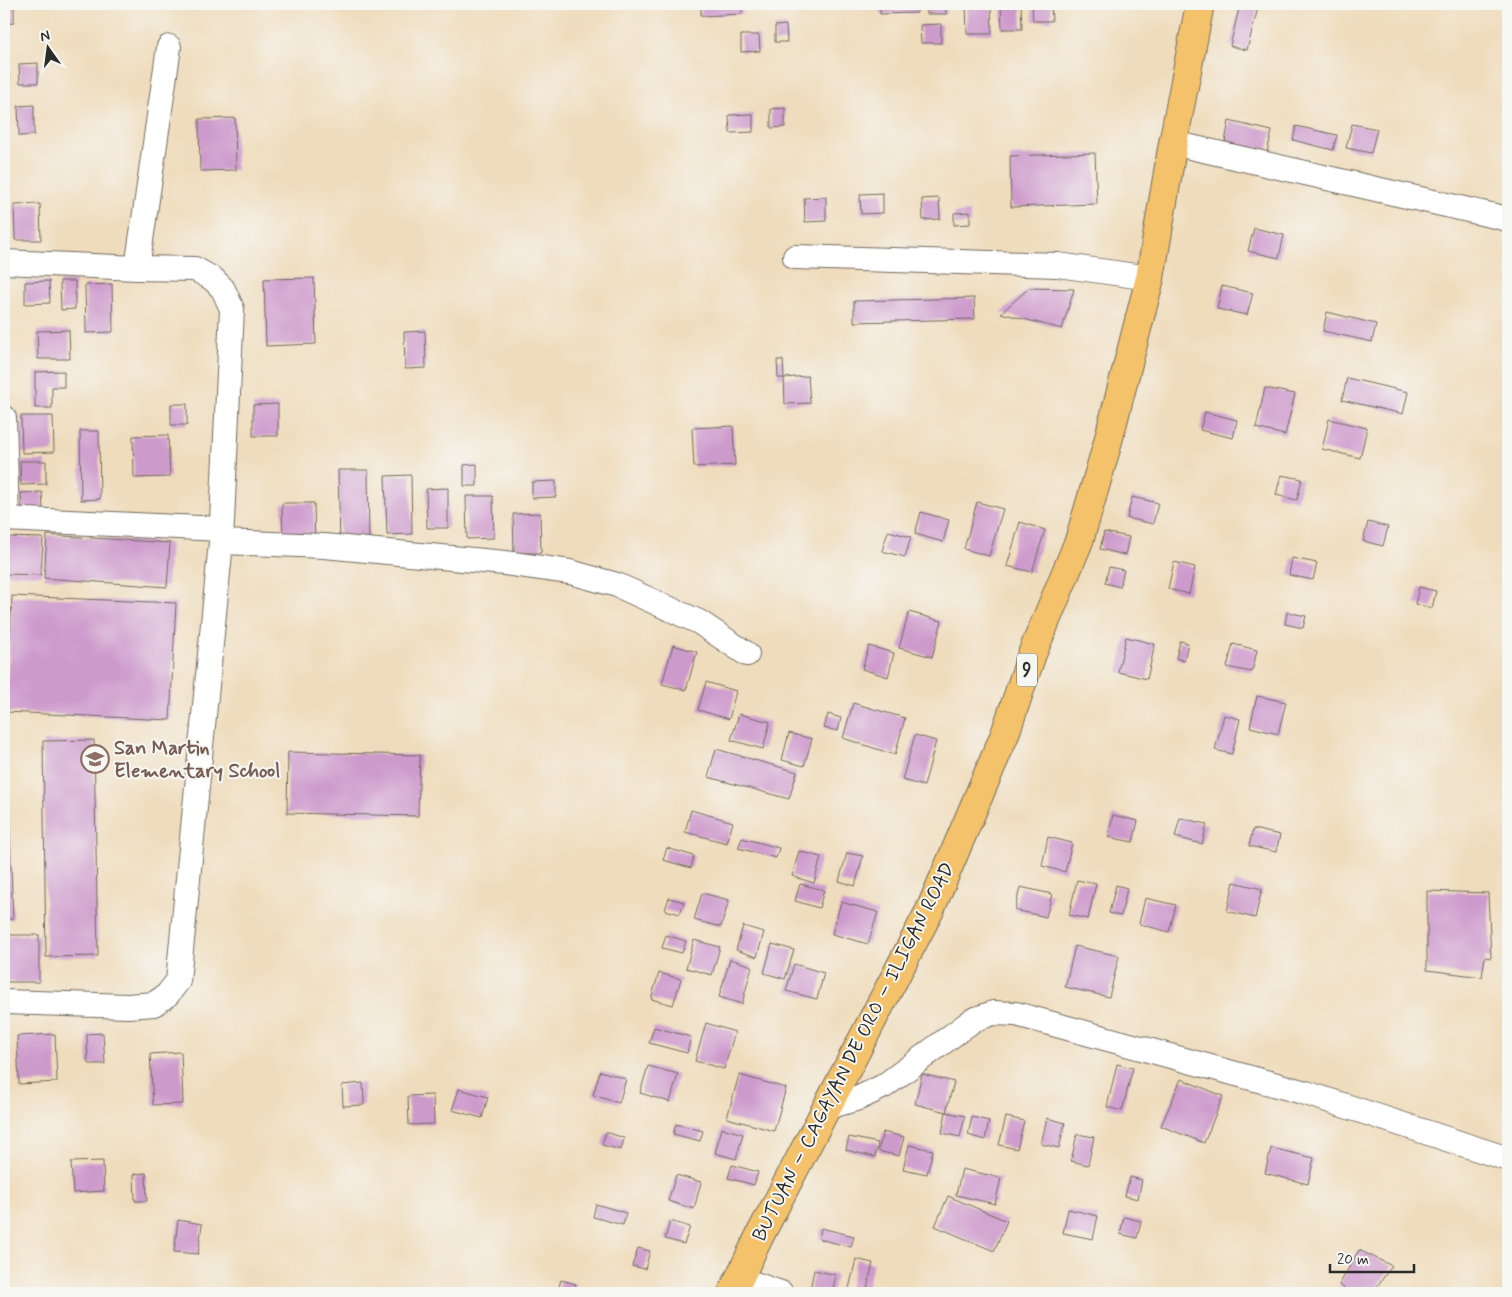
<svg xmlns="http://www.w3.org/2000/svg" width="1512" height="1297" font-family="Mynerve,sans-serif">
	<rect width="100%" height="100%" fill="#f6f6f2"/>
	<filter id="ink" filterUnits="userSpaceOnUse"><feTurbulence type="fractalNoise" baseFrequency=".02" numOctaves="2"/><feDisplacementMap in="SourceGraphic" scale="10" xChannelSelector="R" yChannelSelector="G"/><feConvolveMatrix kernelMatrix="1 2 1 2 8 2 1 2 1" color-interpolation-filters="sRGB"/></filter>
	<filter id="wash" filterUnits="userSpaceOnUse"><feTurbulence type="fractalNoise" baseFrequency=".0096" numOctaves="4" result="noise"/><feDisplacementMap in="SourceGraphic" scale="20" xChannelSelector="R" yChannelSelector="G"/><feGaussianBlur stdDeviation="1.12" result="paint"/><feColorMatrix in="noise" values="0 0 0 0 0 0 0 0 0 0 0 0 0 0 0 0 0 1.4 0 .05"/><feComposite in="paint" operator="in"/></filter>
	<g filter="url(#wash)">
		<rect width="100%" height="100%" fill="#efdcbc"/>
		<g id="blocks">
			<!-- building -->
			<g fill="#cd9acc">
				<polygon points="4,4 14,4 14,23 4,24"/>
				<polygon points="701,4 742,4 742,14 701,16"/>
				<polygon points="880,4 917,4 917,13 880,14"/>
				<rect x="927" y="4" width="19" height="10"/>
				<polygon points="966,4 991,4 992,34 967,34"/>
				<polygon points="1001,4 1021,4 1022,29 1002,29"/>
				<polygon points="1032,4 1051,4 1052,21 1033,21"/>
				<polygon points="1240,4 1259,4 1247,50 1230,46"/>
				<polygon points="941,24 941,43 921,43 920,25"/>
				<polygon points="786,25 787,42 775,42 775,26"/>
				<polygon points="741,35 759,35 760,51 741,52"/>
				<polygon points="38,63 38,83 20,83 19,64"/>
				<polygon points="4,73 9,73 10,103 4,103"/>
				<polygon points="34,105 34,135 19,136 18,106"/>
				<polygon points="785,108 785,127 771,128 771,109"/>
				<polygon points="753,114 753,132 730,133 729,115"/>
				<polygon points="235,118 236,170 200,171 199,119"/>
				<polygon points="1229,121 1272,131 1267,152 1225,142"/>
				<polygon points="1352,124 1377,129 1371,153 1346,148"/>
				<polygon points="1296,126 1337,135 1333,150 1293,140"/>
				<polygon points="1095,153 1097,204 1011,207 1010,156"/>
				<polygon points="883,193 883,213 861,214 860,194"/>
				<polygon points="826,197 826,221 805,222 804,198"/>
				<polygon points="939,198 940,219 923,220 922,199"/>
				<polygon points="40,204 41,240 15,240 14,205"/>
				<polygon points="970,212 970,224 954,225 954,213"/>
				<polygon points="1254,228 1284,235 1279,258 1248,251"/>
				<polygon points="314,278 316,344 266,346 264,279"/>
				<polygon points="49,281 50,303 25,304 25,282"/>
				<polygon points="60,281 75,281 75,309 61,310"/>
				<polygon points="112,284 113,332 86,333 85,285"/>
				<polygon points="1222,286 1253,293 1247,315 1217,309"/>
				<polygon points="1029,288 1074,289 1062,329 1001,313"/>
				<polygon points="974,298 975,319 854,322 854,301"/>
				<polygon points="1327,312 1376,324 1372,342 1323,331"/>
				<polygon points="69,330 70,359 38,359 37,331"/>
				<polygon points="425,331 426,368 405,369 404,332"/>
				<polygon points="777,360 783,360 784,378 808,376 810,403 785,404 784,378 778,378"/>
				<polygon points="64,371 64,387 52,387 52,408 35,408 35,372"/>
				<polygon points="1347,378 1408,392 1403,414 1342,400"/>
				<polygon points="1265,388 1295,394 1285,435 1256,428"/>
				<rect x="171" y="404" width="16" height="21"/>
				<polygon points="278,404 278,436 253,436 253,405"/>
				<polygon points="1205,412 1237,420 1233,438 1200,430"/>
				<polygon points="21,416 53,416 54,452 22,453"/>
				<polygon points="1329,419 1367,428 1360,458 1322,449"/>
				<polygon points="733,426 735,465 694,467 692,428"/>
				<polygon points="80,431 99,431 100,499 81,500"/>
				<polygon points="168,435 170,477 134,478 133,436"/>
				<polygon points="20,461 46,461 46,484 21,485"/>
				<polygon points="477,464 477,486 464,486 464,465"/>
				<polygon points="338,470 368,470 369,540 340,541"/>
				<polygon points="411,475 412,534 387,535 385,476"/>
				<polygon points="1281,475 1302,479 1297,500 1276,495"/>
				<polygon points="556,481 556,497 532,498 532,482"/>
				<polygon points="448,488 448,528 427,528 426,489"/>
				<polygon points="42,492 43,512 22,513 21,493"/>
				<polygon points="466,496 493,496 494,538 467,539"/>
				<polygon points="1132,497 1158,503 1153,524 1127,518"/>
				<polygon points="977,502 1003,509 989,556 964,549"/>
				<polygon points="282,503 314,503 315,542 283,543"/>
				<polygon points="921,512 949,520 943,542 915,534"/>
				<polygon points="540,513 541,553 514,553 513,514"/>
				<polygon points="1020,522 1045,530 1032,572 1007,566"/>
				<polygon points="1368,522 1388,527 1383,546 1363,541"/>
				<polygon points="888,531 911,537 905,557 882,551"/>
				<polygon points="1104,532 1129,537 1125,555 1100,549"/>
				<polygon points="47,535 170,543 167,587 44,578"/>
				<polygon points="4,537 43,538 41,575 4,574"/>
				<polygon points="1292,558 1317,563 1313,580 1289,575"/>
				<polygon points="1174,562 1195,567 1189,594 1168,589"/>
				<polygon points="1109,567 1124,570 1120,587 1105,583"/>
				<polygon points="1419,587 1436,591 1432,608 1415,604"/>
				<polygon points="12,596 176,603 170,720 6,712"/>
				<polygon points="909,612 942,621 932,657 899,648"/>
				<polygon points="1287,612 1306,616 1303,628 1285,624"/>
				<polygon points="1126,637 1155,644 1147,679 1118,672"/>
				<polygon points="1180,641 1188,643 1184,661 1176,658"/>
				<polygon points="1233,644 1257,650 1252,672 1227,667"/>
				<polygon points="673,645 697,652 686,690 662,684"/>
				<polygon points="869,646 894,653 888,677 862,669"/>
				<polygon points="706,682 736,691 729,719 698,710"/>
				<polygon points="1257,696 1286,702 1278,734 1250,727"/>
				<polygon points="853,703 905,718 895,755 843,738"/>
				<polygon points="739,714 770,722 763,749 731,740"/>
				<polygon points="828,714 841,718 838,731 824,728"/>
				<polygon points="1224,715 1240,719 1232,754 1215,750"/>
				<polygon points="789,733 812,739 804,766 782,760"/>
				<polygon points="915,735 936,741 924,786 902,780"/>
				<polygon points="94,740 98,956 46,957 43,741"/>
				<polygon points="716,749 797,772 789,799 708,777"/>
				<polygon points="288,752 420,755 418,816 287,813"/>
				<polygon points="691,810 733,822 727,843 685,832"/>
				<polygon points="4,815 9,815 13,919 4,919"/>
				<polygon points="1113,815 1138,821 1133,842 1108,837"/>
				<polygon points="1180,818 1207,824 1202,844 1175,837"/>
				<polygon points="1253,829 1280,835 1276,852 1249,846"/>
				<polygon points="1048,837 1072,843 1065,872 1042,866"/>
				<polygon points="742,838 779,848 776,858 738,848"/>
				<polygon points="667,848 694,856 691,868 663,860"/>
				<polygon points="799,851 821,857 814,883 792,876"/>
				<polygon points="847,853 863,856 855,886 839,881"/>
				<polygon points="1077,880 1096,884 1088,919 1069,915"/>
				<polygon points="1234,882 1262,889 1255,918 1227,911"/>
				<polygon points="800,884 824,890 819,908 795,901"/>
				<polygon points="1116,885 1127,888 1121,916 1109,913"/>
				<polygon points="1020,887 1052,894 1046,917 1015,910"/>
				<polygon points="1427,891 1488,893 1491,958 1485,957 1482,977 1427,970"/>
				<polygon points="702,893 729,900 721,927 694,920"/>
				<polygon points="669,898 684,902 680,914 665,910"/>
				<polygon points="1145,898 1176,905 1169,932 1139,924"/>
				<polygon points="841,902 878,912 868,944 832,934"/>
				<polygon points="743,926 764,932 757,957 736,950"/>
				<rect x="4" y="935" width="35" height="47"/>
				<polygon points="666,935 686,941 682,953 662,948"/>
				<polygon points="694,940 720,947 712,975 686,968"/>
				<polygon points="772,944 794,950 785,979 764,973"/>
				<polygon points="1075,946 1119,956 1109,997 1065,987"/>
				<polygon points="730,959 752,966 742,1004 719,997"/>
				<polygon points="794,964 824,973 817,999 786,991"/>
				<polygon points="659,973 681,979 673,1005 651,999"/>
				<polygon points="706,1023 735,1032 724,1069 695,1061"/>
				<polygon points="654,1027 691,1037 687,1053 649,1043"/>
				<polygon points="103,1033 105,1064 88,1064 87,1034"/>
				<polygon points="55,1034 57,1082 19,1084 17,1036"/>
				<polygon points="181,1052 183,1104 153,1105 150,1054"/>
				<polygon points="1117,1064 1133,1068 1122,1111 1107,1107"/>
				<polygon points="648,1066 678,1074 670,1102 640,1093"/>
				<polygon points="600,1071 626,1079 619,1103 593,1095"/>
				<polygon points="922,1074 954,1082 946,1112 915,1104"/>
				<polygon points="739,1075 786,1088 774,1131 727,1118"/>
				<polygon points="1181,1079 1223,1096 1204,1143 1161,1126"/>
				<polygon points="363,1083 364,1105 343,1106 342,1085"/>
				<polygon points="459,1089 488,1097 482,1118 452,1110"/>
				<polygon points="433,1095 434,1124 409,1125 408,1096"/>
				<polygon points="946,1112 965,1116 960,1137 942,1133"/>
				<polygon points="972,1117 989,1121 985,1140 968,1135"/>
				<polygon points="1006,1117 1024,1121 1017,1149 999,1145"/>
				<polygon points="1047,1118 1065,1123 1059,1148 1041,1144"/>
				<polygon points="676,1124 703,1131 700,1141 673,1134"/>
				<polygon points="722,1128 743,1134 736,1159 715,1153"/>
				<polygon points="606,1132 624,1138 621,1150 602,1145"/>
				<polygon points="883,1132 904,1137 899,1156 878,1151"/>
				<polygon points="1077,1134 1094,1137 1088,1165 1071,1161"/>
				<polygon points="849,1137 878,1143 875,1157 846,1150"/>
				<polygon points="909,1145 933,1150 927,1174 903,1169"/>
				<polygon points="1271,1148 1314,1158 1308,1184 1265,1173"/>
				<polygon points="103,1161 104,1191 73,1193 71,1162"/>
				<polygon points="732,1165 758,1172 754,1185 728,1178"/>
				<polygon points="962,1169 1001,1178 995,1204 956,1195"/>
				<polygon points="146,1173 147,1201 135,1201 134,1174"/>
				<polygon points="676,1175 701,1182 694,1209 668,1201"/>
				<polygon points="1130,1177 1142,1180 1138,1199 1125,1196"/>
				<polygon points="948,1196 1007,1221 994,1251 935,1226"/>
				<polygon points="596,1204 626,1213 623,1225 593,1217"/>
				<polygon points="1068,1209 1098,1216 1093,1239 1063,1233"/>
				<polygon points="1124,1217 1141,1221 1137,1238 1120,1234"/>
				<polygon points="178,1220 202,1224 198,1254 174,1252"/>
				<polygon points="670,1221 690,1227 684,1244 665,1239"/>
				<polygon points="821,1228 854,1236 851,1247 819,1239"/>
				<polygon points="638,1248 650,1251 645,1269 632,1266"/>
				<polygon points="1359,1250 1392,1266 1372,1293 1352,1293 1339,1285"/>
				<polygon points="856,1259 873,1263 866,1293 848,1293"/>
				<polygon points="814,1270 836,1275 832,1293 810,1289"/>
				<polygon points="561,1280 576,1284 573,1293 557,1293"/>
			</g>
		</g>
	</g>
	<g filter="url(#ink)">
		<use href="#blocks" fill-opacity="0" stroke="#70695e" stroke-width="1"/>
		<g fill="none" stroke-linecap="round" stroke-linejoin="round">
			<defs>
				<g id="minor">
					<polyline points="1173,143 1508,219"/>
					<polyline points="795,257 1058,265 1150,278"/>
					<polyline points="4,262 137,268 195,269 213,279 223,289 232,309 221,542 178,981 167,995 154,1004 128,1006 4,1002"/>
					<polyline points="137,268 169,47"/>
					<polyline points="4,418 7,520"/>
					<polyline points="4,519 221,529"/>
					<polyline points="221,542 324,546 505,563 570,572 617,585 699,622 747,654"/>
					<polyline points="828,1107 859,1098 884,1086 973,1020 993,1013 1016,1014 1306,1093 1508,1159"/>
					<polyline points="740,1279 781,1293"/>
				</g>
				<polyline id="trunk" points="732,1293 761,1233 930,910 1005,734 1032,654 1079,541 1106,449 1150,278 1173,143 1200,4"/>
			</defs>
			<!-- minor casing -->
			<use href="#minor" stroke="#70695e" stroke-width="26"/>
			<!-- trunk casing -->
			<use href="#trunk" stroke="#70695e" stroke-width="30"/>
			<!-- minor -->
			<use href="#minor" stroke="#fff" stroke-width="24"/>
			<!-- trunk -->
			<use href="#trunk" stroke="#f3c26a" stroke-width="28"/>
		</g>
	</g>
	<!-- icons -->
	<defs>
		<symbol id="school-ring" viewBox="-11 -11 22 22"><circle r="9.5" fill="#f6f6f2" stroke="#8d6e63" stroke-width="1.5"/><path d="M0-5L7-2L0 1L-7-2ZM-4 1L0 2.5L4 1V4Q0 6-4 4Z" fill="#8d6e63"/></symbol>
	</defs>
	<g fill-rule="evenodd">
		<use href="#school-ring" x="79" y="743" width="32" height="32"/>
	</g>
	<g text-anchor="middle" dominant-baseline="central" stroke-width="4" stroke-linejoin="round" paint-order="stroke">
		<!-- shield labels -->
		<rect fill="#f6f6f2" stroke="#686867" stroke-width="1" x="1017" y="653.5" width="20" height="33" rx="4"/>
		<g font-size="19" font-weight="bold" fill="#2b2b2b">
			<text x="1027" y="670">9</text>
		</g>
		<!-- education labels -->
		<g font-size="20" font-weight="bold" fill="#785e54" stroke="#f6f6f2" text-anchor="start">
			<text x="114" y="748">San Martin<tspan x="114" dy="23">Elementary School</tspan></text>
		</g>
		<!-- street labels -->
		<g font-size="20" fill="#2b2b2b" stroke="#f6f6f2">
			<text transform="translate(854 1052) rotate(-63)">BUTUAN – CAGAYAN DE ORO – ILIGAN ROAD</text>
		</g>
	</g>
	<!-- margin -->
	<rect width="1512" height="1297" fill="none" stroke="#f6f6f2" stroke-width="20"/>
	<!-- north arrow -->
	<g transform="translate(48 48) rotate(346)" stroke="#f6f6f2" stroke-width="4" paint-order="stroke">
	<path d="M0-4L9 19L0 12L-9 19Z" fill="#2b2b2b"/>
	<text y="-8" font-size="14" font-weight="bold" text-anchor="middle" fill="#2b2b2b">N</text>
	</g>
	<!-- scale -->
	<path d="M1330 1264v8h84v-8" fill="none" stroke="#2b2b2b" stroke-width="2.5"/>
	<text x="1337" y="1264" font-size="15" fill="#2b2b2b" stroke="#f6f6f2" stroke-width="4" paint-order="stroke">20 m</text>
</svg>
